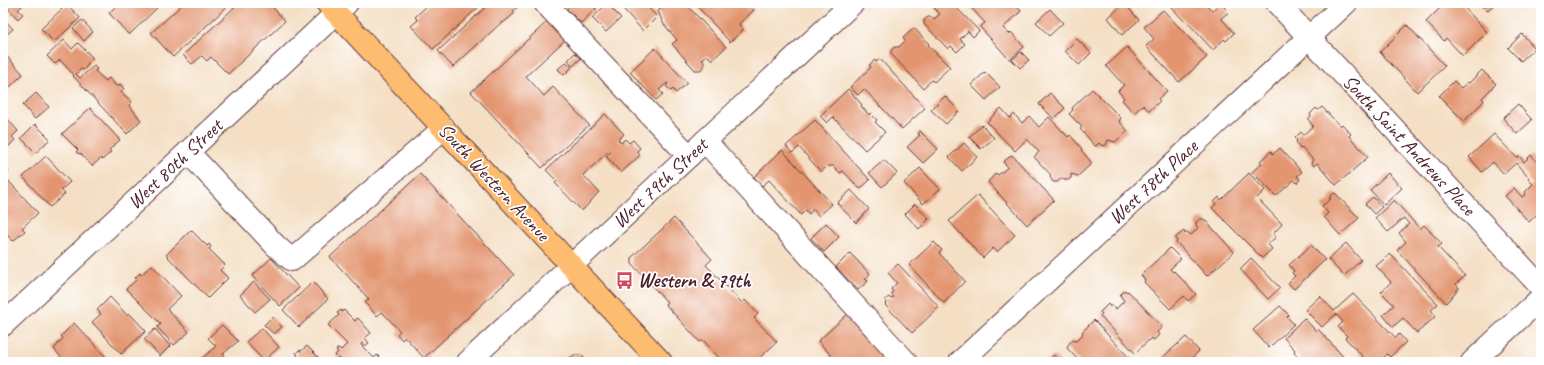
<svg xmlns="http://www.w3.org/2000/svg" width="1544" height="365" font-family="Caveat,sans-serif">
	<rect width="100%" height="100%" fill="#fff"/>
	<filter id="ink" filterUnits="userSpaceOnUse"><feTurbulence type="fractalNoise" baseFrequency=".025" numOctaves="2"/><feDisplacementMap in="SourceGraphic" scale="8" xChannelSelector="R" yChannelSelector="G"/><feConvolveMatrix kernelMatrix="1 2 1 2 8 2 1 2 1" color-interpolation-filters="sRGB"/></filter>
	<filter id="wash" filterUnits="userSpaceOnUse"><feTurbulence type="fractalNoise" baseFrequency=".012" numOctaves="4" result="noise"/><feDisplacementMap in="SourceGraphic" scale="16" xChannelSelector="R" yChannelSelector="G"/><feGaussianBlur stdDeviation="0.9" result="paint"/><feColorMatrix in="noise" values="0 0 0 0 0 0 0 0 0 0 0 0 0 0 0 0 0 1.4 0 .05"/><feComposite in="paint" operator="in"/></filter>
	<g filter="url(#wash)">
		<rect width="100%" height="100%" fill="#f4dfc4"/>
		<g id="blocks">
			<!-- building -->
			<g fill="#e3956f">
				<polygon points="3,3 25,3 18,10 23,14 18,19"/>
				<polygon points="119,3 162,3 129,35 109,13"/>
				<polygon points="184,3 231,3 173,57 151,33"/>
				<polygon points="239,3 269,3 285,21 228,74 211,57 207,61 202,56 192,64 183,55"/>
				<polygon points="430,3 483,3 433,49 411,26 418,20 415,17"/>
				<polygon points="490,3 522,3 513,11 515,13 503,23 502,22 453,67 438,51"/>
				<polygon points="573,3 590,3 596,9 581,23 567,9"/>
				<polygon points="618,3 644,3 657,17 643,31"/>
				<polygon points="667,3 671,3 674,6 677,3 685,3 726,47 712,60 707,55 702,60 704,62 704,67 700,70 695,70 672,44 677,40 663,23 658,11"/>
				<polygon points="694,3 747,3 754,10 739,24 743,30 730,42"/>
				<polygon points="940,3 952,3 979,31 973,37 968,31 960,39 965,44 957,52 951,46 948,49 924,24 924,20 928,17 932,17 934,19 940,14 934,8"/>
				<polygon points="967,3 1014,3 1021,11 1003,28 1009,34 1011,32 1024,47 1010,60 980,27 985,23"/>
				<polygon points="1124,3 1139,20 1122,35 1108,18"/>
				<polygon points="1177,3 1187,3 1186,4 1189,7 1193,3 1205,3 1212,11 1220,3 1229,12 1221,18 1234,33 1226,41 1224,39 1213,50 1188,23 1187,24 1172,8"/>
				<polygon points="1442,3 1462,3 1464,5 1463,6 1487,32 1463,56 1446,38 1444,41 1426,22 1441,7 1440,5"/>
				<polygon points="1479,3 1496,3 1487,11"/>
				<polygon points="67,4 80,18 54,42 41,29"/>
				<polygon points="607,4 621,18 606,32 592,18"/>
				<polygon points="1050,9 1063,23 1049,36 1036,22"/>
				<polygon points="1163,10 1207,57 1179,82 1146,46 1154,39 1144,27"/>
				<polygon points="3,18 13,29 3,38"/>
				<polygon points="82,20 93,32 84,41 73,28"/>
				<polygon points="549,20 566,39 526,76 544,96 553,87 589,125 542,168 471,92"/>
				<polygon points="1407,25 1445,66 1417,92 1380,52"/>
				<polygon points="914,28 929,44 928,45 950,67 934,82 932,80 923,88 891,54 891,51 894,47 899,47 905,41 903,38"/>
				<polygon points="1522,34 1535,48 1521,61 1508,48"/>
				<polygon points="1077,39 1091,53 1079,65 1065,51"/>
				<polygon points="64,40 72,49 78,43 93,58 87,64 88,65 83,70 81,69 76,74 80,78 94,66 97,69 95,71 106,81 109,78 117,87 120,84 124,89 121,92 132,102 129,105 141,120 127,134 73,76 74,75 60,60 55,64 47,56"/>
				<polygon points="1127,47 1167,91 1158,99 1160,101 1149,111 1143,105 1134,113 1122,100 1124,98 1118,91 1124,85 1106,66"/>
				<polygon points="655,48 687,83 676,93 673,89 671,91 666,86 668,84 667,83 659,90 663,94 656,100 630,72"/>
				<polygon points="3,52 23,74 7,90 3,86"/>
				<polygon points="1021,52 1029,60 1020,68 1012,60"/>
				<polygon points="575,53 581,58 573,66 568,60"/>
				<polygon points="880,59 925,108 902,129 864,89 858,95 850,87 871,67 869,65 875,60 876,62"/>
				<polygon points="566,62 572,67 564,75 558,69"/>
				<polygon points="1482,70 1496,84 1482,98 1484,101 1464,121 1439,96 1454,81 1461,88 1468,82 1469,83"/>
				<polygon points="985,72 1000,87 986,100 971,85"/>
				<polygon points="848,89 862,105 861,106 869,115 870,113 877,120 875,122 885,132 865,150 833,117 827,123 820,116"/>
				<polygon points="1092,89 1121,118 1119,121 1128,131 1115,142 1108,140 1106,145 1102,146 1099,143 1096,146 1093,145 1090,140 1080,129 1082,127 1069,114 1073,110 1072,108"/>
				<polygon points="36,93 49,107 35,119 23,105"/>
				<polygon points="1050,93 1065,108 1054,119 1039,104"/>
				<polygon points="945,96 959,111 946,124 931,110"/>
				<polygon points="1518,104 1532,120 1517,134 1503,118"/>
				<polygon points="1322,107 1340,126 1342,124 1351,134 1349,136 1368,157 1336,185 1317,163 1314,166 1311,162 1313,160 1302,147 1300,149 1296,141 1297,140 1295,138 1301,132 1303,135 1313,126 1308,119 1311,116 1310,114 1316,108 1318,110"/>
				<polygon points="90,108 120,140 109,150 111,152 102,160 101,158 92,166 80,153 79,154 76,152 78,150 62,134"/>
				<polygon points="1001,108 1010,118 1014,114 1022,123 1029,116 1039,127 1049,117 1068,137 1070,135 1082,149 1081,150 1092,163 1078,176 1071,174 1071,178 1068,180 1064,180 1062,178 1057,182 1053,182 1050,177 1051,175 1034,157 1039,152 1027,139 1015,151 987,122"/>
				<polygon points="3,114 18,131 12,137 15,140 7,148 4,144 3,146"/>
				<polygon points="605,114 624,134 618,140 621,143 625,139 629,143 633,140 640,148 637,151 640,155 621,173 606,156 611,152 609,151 583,175 599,192 582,211 555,183 557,181 546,170"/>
				<polygon points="815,120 870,180 860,189 843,171 840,173 832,165 830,167 828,165 821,172 799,147 792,153 786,146"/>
				<polygon points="35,124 50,139 36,153 21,138"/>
				<polygon points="982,125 994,138 981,149 969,137"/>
				<polygon points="920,131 938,149 923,163 907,147 920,135 918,134"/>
				<polygon points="1494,134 1517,158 1519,156 1524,162 1531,155 1541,166 1541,210 1529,222 1505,196 1514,188 1522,197 1526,194 1525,192 1533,184 1528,179 1529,178 1516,163 1504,174 1493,162 1482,172 1469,157"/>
				<polygon points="964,143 977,157 962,171 949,157"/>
				<polygon points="1280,148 1302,172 1297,176 1300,179 1297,183 1294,180 1276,196 1252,172 1262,163 1260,161 1271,151 1273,154"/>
				<polygon points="782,150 832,204 819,216 813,209 809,214 806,210 801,215 769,180 762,186 754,177"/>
				<polygon points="1012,155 1054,200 1027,225 988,182 996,173 998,175 1008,167 1003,162"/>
				<polygon points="46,156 70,182 61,190 65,194 50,207 23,177"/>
				<polygon points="884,160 897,173 882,187 869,173"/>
				<polygon points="3,166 9,172 4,176 38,213 22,228 25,231 13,241 3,231"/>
				<polygon points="920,168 940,189 923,204 904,183"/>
				<polygon points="1249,173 1265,190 1257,198 1282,224 1273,234 1276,237 1268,244 1272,249 1262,258 1212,208 1216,204 1214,202 1219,197 1221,200"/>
				<polygon points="1388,173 1402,188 1384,205 1370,190"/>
				<polygon points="420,174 514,275 424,358 405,337 402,340 397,334 400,331 382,312 377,316 365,303 369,299 330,257"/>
				<polygon points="851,190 869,209 856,223 837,203"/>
				<polygon points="1334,193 1336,194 1359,218 1340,235 1324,217 1328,213 1322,206 1331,199 1329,198"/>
				<polygon points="978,195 1015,235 997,252 993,248 983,258 949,221"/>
				<polygon points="1373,197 1382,207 1374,214 1365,204"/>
				<polygon points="1394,200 1420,229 1424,225 1442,244 1438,247 1465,276 1456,284 1459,288 1446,303 1397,250 1406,242 1399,233 1409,224 1404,218 1388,232 1375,218"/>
				<polygon points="915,204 929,219 919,229 905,214"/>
				<polygon points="674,218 712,259 706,265 742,303 745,300 758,314 754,318 777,342 755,362 723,362 703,340 700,342 665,304 667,302 632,264 632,257"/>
				<polygon points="1200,219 1204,219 1234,252 1207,276 1176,242 1177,241 1175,238 1184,231 1185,234 1187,232 1191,235 1198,228 1196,225 1196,222"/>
				<polygon points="826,223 839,237 824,252 811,238"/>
				<polygon points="191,230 207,246 209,244 211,247 209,249 225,265 220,270 228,278 208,298 166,255"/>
				<polygon points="934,242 942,250 939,253 965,281 944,303 909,265"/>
				<polygon points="1346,243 1361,260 1344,276 1328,259"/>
				<polygon points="1311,245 1325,260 1294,289 1288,283 1295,276 1292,273 1294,271 1289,265"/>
				<polygon points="1170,248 1181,259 1170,269 1173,272 1174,271 1196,294 1188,301 1184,296 1170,309 1144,282 1145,280 1141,275"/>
				<polygon points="850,253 870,274 865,279 868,281 858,290 836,267"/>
				<polygon points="1390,254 1438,304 1431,310 1436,316 1417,333 1403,318 1393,327 1383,315 1394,305 1381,292 1391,282 1376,266"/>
				<polygon points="271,258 299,288 280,306 252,276"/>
				<polygon points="1251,258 1280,288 1268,299 1240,269"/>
				<polygon points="898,264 939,307 912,333 885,305 887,303 885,300 889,297 891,299 894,297 891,294 893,292 891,289 897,283 888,273"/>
				<polygon points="152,265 181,296 167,309 189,332 174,345 157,327 161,324 126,289 136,280 135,278 140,273 141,275"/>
				<polygon points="254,282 270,299 255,312 240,295"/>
				<polygon points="313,282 328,299 299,327 283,310"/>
				<polygon points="1125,290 1127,292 1128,291 1162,327 1157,332 1159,335 1154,340 1151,338 1135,353 1100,316 1102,314 1100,312 1108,304 1110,307 1112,305 1116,309 1124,301 1120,295"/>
				<polygon points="1353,294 1396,338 1399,334 1406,342 1390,357 1387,354 1381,360 1383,362 1368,362 1345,338 1347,336 1338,327 1343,322 1336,314 1322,327 1305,310 1320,296 1334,311"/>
				<polygon points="110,297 127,315 129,313 146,331 121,354 92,322 101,314 97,310"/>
				<polygon points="1280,306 1289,315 1287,317 1294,324 1269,348 1253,330"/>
				<polygon points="341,310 342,312 344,310 355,321 358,318 371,333 365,338 369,343 365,346 362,343 361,345 374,358 377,355 381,359 378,362 342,362 335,355 338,352 336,350 339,348 341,350 347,344 328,325 339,315 337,313"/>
				<polygon points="851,311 898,362 837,362 818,341"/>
				<polygon points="272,317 282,327 274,334 264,325"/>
				<polygon points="1304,318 1316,331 1318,329 1348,362 1303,362 1294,352 1295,350 1284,338"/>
				<polygon points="1094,320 1133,362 1080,362 1067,348 1068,345 1072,340 1076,341 1083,334 1082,332"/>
				<polygon points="74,323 106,357 100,362 65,362 54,349 63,338 61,336"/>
				<polygon points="222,325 238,341 223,354 226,357 220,362 200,362 199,361 216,346 208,338"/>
				<polygon points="262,328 279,347 264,361 246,342"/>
				<polygon points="155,329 170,346 160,356 144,339"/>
				<polygon points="1186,337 1199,351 1188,362 1168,362 1163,357"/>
				<polygon points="307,346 323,362 299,362 295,358 298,355 296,353 299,350 301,351"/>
				<polygon points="574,355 581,355 588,362 563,362"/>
				<polygon points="1054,355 1061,362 1046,362"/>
			</g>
		</g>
	</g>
	<g filter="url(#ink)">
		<use href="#blocks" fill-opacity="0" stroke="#643c42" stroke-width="1"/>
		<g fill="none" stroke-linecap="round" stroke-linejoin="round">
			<defs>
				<g id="minor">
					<polyline points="545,3 689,156"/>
					<polyline points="1277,3 1541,287"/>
					<polyline points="705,141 906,362"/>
					<polyline points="188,152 276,246 292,260 444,128"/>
					<polyline points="3,325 347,3"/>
					<polyline points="468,362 853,3"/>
					<polyline points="960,362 1346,3"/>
					<polyline points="1472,362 1541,298"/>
				</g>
				<polyline id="major" points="327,3 661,362"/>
			</defs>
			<!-- minor casing -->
			<use href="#minor" stroke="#643c42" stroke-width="24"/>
			<!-- major casing -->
			<use href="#major" stroke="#643c42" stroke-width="24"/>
			<!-- minor -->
			<use href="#minor" stroke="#fff" stroke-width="22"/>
			<!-- major -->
			<use href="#major" stroke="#fdbc70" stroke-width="22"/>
		</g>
	</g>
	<!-- icons -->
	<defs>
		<symbol id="bus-bare" viewBox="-9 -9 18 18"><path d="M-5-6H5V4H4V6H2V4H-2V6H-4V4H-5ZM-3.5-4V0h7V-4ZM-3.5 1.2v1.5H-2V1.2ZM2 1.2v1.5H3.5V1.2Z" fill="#d1495b" stroke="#fff" stroke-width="2.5" paint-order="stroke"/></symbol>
	</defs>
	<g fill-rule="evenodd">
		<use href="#bus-bare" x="612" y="268" width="25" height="25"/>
	</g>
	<g text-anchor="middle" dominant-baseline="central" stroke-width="3.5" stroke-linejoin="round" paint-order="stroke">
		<!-- street labels -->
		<g font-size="20" fill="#4a1f2b" stroke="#fff">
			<text transform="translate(1409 145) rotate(47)">South Saint Andrews Place</text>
			<text transform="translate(175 164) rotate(-43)">West 80th Street</text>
			<text transform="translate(494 182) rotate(47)">South Western Avenue</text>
			<text transform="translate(1153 182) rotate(-43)">West 78th Place</text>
			<text transform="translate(660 183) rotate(-43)">West 79th Street</text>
		</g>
		<!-- poi labels -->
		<g font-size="20" font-weight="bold" fill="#4a1f2b" stroke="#fff" text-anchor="start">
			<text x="638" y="280">Western &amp; 79th</text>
		</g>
	</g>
	<!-- margin -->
	<rect width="1544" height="365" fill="none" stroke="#fff" stroke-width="16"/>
</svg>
